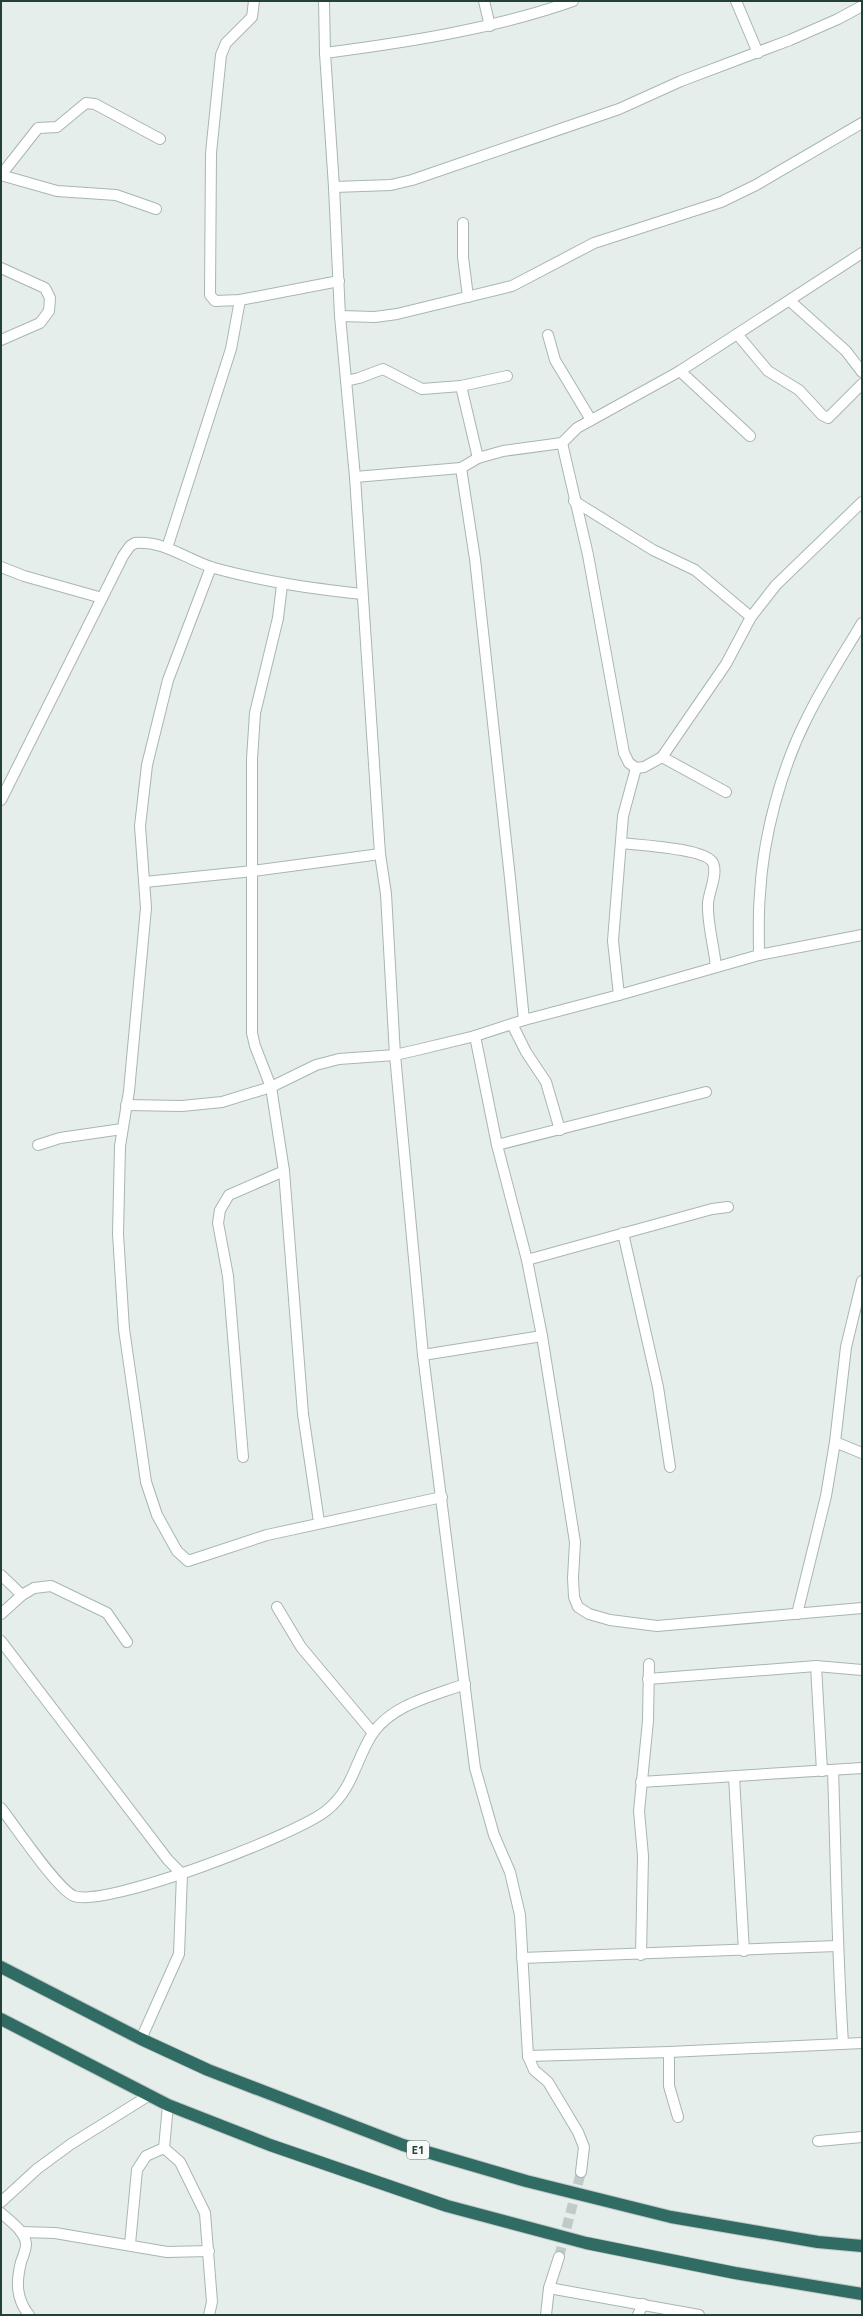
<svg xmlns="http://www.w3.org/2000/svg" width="863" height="2316" font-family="'Titillium Web',sans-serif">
	<rect width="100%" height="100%" fill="#e6eeeb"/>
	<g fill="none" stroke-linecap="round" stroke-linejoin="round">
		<!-- street-tunnel -->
		<polyline stroke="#bfcbc8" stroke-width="10" stroke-dasharray="10 5" stroke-linecap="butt" points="559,2257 581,2172"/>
		<defs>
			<g id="street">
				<polyline points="254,1 252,17 226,43 221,55 211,153 210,295 215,301 240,300 339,281"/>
				<polyline points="324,1 325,53 334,187 340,316 355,477 380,854 386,894 395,1055 423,1355 475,1768 494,1835 510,1872 520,1915 528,2056 534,2070 548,2082 578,2132 584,2147 581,2172"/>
				<polyline points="484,1 490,26"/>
				<polyline points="736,1 758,53"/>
				<path d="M325,53C409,42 493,29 573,1"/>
				<polyline points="1,175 38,128 57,127 86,103 95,104 160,139"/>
				<polyline points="1,175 57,191 116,195 156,209"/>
				<polyline points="334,187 391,185 412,180 619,109 681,81 790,40 838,19 862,6"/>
				<polyline points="463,223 463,257 468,297"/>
				<polyline points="1,268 45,288 50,298 49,311 40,323 1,340"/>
				<polyline points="790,301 846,351 862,372"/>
				<polyline points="340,316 375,317 397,314 512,286 594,243 721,202 756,185 862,123"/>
				<polyline points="737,334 768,371 799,390 822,415 828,418 862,384"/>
				<polyline points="548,335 555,360 591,420"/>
				<polyline points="680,371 750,436"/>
				<polyline points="346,381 359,378 383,369 422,389 461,386 507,376"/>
				<polyline points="461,386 478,458"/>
				<polyline points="562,443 588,555 624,753 629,763 636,768 644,767 662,757 726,664 751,617 776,585 862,502"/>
				<polyline points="461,468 475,559 510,878 524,1020"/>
				<polyline points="355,477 461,468 478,458 503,451 562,443 577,428 680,371 862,253"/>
				<polyline points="574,501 653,550 695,570 751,617"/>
				<polyline points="167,548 231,349 240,300"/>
				<polyline points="1,567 24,576 102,598"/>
				<polyline points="211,567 168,680 147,765 140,826 146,908 129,1091 120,1146 118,1234 124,1329 146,1482 157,1515 177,1551 188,1561 267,1535 442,1497"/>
				<polyline points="282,585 278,618 255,713 252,759 252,1033 255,1046 271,1087 284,1171 303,1414 319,1522"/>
				<polyline points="662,757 726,792"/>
				<path d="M1,800L123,556L130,546L135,543C164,540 187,560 214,568C265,582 309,588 362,594"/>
				<path d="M621,843C637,845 706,848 713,863C718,874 709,891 708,903C707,923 714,946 716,967"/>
				<polyline points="145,882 253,871 380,854"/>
				<path d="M759,955C759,934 758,914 760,894C763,837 781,769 807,718C823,685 843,655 862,623"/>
				<polyline points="619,995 613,941 614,928 623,816 636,768"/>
				<polyline points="512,1024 526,1052 546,1082 560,1130"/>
				<polyline points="475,1036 497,1145 527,1260 542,1336 575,1542 573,1578 574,1597 578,1607 589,1614 610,1620 657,1626 862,1608"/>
				<polyline points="126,1105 182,1106 222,1102 271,1087 316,1065 339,1059 395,1055 417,1050 475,1036 524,1020 619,995 759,955 862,935"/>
				<polyline points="38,1145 60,1138 122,1129"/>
				<polyline points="497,1145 706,1092"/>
				<polyline points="623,1233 658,1387 670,1467"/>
				<polyline points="527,1260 712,1209 728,1207"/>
				<polyline points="423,1355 542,1336"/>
				<polyline points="835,1442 862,1453"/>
				<polyline points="243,1457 228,1276 218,1223 220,1210 229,1195 284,1171"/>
				<polyline points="1,1575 22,1595"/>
				<polyline points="277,1607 301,1647 373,1733"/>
				<polyline points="1,1614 22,1595 34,1588 51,1586 107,1613 127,1642"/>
				<polyline points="797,1614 826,1496 835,1442 846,1347 862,1281"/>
				<polyline points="1,1641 168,1860 182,1874 179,1954 141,2039"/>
				<polyline points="816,1666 822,1771"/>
				<polyline points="648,1679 816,1666 862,1670"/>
				<path d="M833,1770C836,1861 837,1952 843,2043"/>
				<polyline points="734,1777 744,1951"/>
				<polyline points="641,1782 862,1768"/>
				<path d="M1,1808C15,1826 57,1889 74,1896C106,1908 299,1834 327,1810C354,1788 355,1760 373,1733C393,1704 433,1696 465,1684"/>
				<polyline points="641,1955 643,1856 639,1811 648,1721 649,1664"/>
				<polyline points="522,1958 837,1946"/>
				<polyline points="669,2052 669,2086 678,2117"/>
				<polyline points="528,2056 669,2052 862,2043"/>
				<polyline points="168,2105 164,2148 180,2162 205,2213 212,2302 209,2315"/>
				<polyline points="818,2141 862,2137"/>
				<polyline points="1,2202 37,2169 71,2144 148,2096"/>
				<path d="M1,2213C10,2221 25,2231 26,2244C26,2249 23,2257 21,2262C16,2282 16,2299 29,2315"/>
				<polyline points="21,2232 55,2233 167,2252 209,2251"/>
				<polyline points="130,2244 137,2170 146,2156 164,2148"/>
				<polyline points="549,2288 699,2315"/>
				<polyline points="546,2315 549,2288 559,2257"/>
				<polyline points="638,2315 643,2304"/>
			</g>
			<g id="highway">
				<polyline points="1,1967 141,2039 208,2070 403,2145 526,2181 671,2217 818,2242 862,2246"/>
				<polyline points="1,2019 168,2105 270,2145 447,2206 586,2243 735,2273 862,2294"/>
			</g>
		</defs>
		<!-- street casing -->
		<use href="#street" stroke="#a8b6b2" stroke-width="12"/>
		<!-- highway casing -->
		<use href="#highway" stroke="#c2cac8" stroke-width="14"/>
		<!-- street -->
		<use href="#street" stroke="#fff" stroke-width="10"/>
		<!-- highway -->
		<use href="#highway" stroke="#306c63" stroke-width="12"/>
	</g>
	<g text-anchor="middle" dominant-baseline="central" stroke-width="3.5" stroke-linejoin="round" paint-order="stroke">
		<!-- shield labels -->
		<rect fill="#f6faf9" stroke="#637873" stroke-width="1" x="407" y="2141" width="22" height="18" rx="3"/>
		<g font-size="11" font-weight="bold" fill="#24403a">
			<text x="418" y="2150">E1</text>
		</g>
	</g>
	<!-- border -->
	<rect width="863" height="2316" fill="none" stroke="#24403a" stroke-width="4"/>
</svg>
